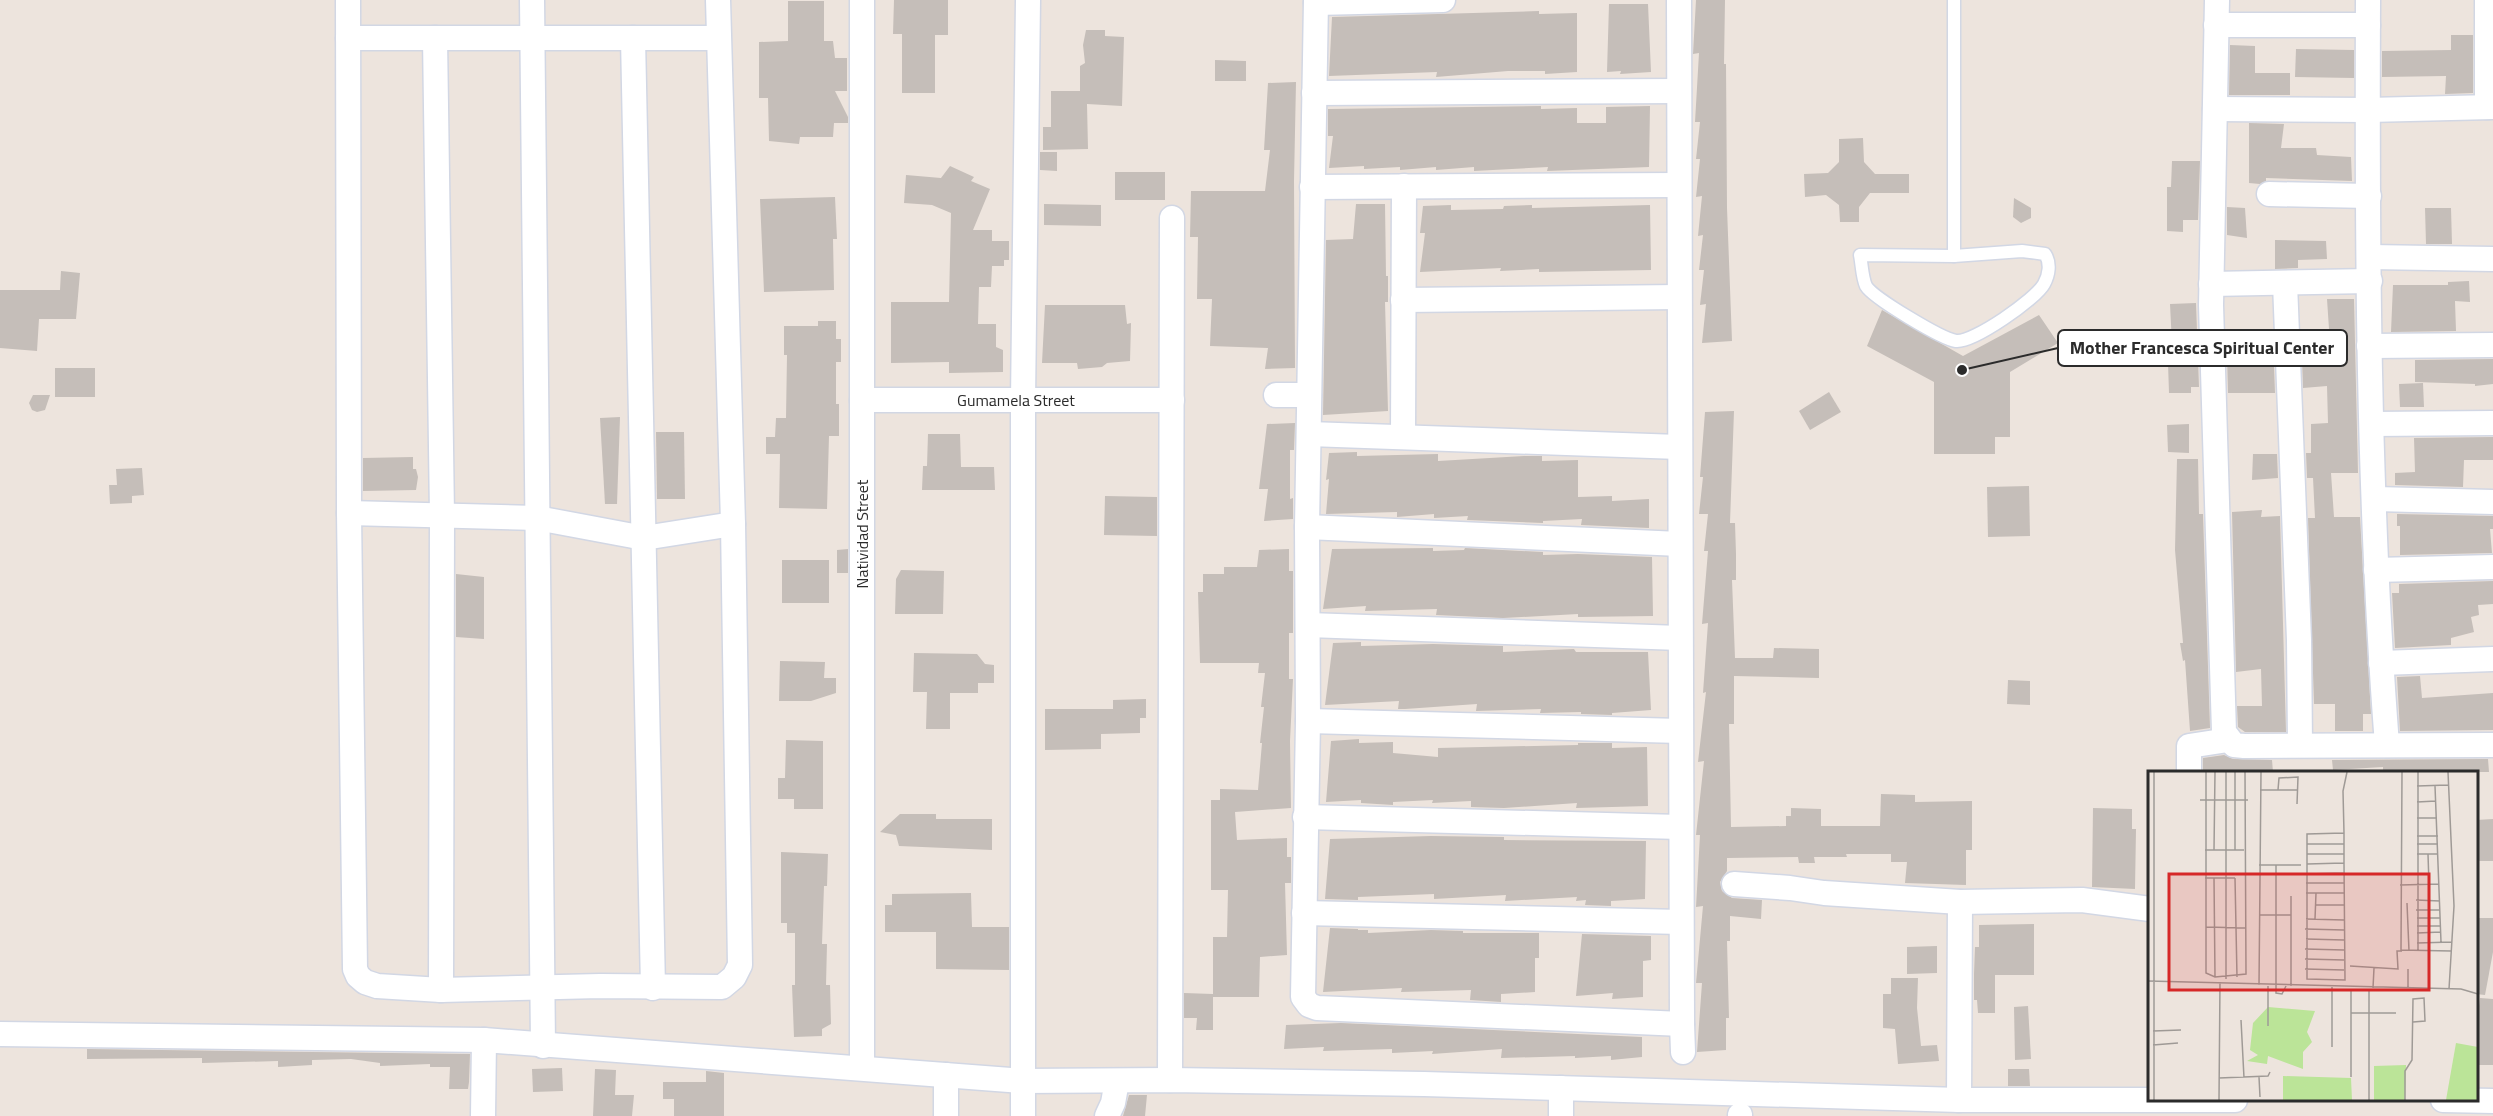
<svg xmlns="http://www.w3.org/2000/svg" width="2493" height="1116" font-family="'Titillium Web',sans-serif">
	<rect width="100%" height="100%" fill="#ede4dd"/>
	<!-- building -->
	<g fill="#c5beb9">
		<polygon points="894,0 948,0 948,35 935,35 935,93 902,93 902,34 893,34"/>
		<polygon points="1696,0 1725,0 1724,64 1726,64 1727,208 1732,341 1702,343 1706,304 1700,305 1704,270 1699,270 1703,235 1698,236 1702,196 1696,197 1700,159 1696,159 1700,122 1695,122 1699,53 1693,54"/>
		<polygon points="788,1 824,1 824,41 833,41 835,58 847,58 847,91 835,91 848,117 848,123 834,123 833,137 800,137 799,144 769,141 768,98 759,98 759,42 788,41"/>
		<polygon points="1609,4 1648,4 1651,72 1620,74 1621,71 1607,72"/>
		<polygon points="1539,11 1539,14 1577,13 1577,72 1545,74 1545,71 1508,71 1436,77 1437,72 1329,76 1332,17"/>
		<polygon points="1086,30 1105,30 1105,36 1124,37 1122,106 1087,104 1088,149 1043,150 1043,127 1051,127 1051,91 1080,91 1080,66 1085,63 1083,45"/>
		<polygon points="2451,35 2473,35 2473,93 2445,94 2446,76 2382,77 2382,51 2451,50"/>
		<polygon points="2230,45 2255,46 2255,73 2290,73 2290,95 2229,95"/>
		<polygon points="2296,49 2354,50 2354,78 2295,77"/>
		<polygon points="1215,60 1246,61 1246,81 1215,81"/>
		<polygon points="1296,82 1294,181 1295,368 1265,369 1268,348 1210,346 1212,299 1197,299 1198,237 1190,237 1191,191 1265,191 1270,150 1264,150 1268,83"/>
		<polygon points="1541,106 1541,109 1577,108 1577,123 1606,123 1606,107 1650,106 1649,167 1547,171 1548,167 1474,171 1474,167 1436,170 1436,167 1400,170 1400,167 1364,169 1364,166 1329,168 1333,136 1328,136 1328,109"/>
		<polygon points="2249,123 2284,124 2281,148 2316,148 2317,155 2351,157 2352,181 2266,178 2266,181 2260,184 2249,183"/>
		<polygon points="1863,138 1864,162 1875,174 1909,174 1909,193 1870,193 1859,207 1859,222 1840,222 1839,205 1826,195 1805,197 1804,174 1828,173 1839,162 1839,139"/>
		<polygon points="1040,152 1057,152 1057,171 1040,170"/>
		<polygon points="2172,161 2200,161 2198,220 2183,220 2183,232 2167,231 2167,187 2171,187"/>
		<polygon points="950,166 974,177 971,181 990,189 973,230 992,230 992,241 1009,241 1009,260 1004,260 1004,266 992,266 991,287 979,287 978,324 996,324 996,347 1003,350 1003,372 949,373 949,362 891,363 891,302 949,302 951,213 932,205 904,203 906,175 941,178"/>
		<rect x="1115" y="172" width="50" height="28"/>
		<polygon points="835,197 837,239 833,239 834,290 764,292 760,199"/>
		<polygon points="2014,198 2031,208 2031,218 2021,223 2013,217"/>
		<polygon points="1044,204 1101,205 1101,226 1044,225"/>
		<polygon points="1356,204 1385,204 1386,276 1388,276 1388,302 1385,302 1388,411 1323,415 1326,240 1353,239"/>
		<polygon points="1451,205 1451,210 1503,209 1504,206 1532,205 1532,208 1650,205 1651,270 1539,272 1539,269 1500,271 1501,268 1420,272 1425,233 1420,233 1423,206"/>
		<polygon points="2227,207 2245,208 2247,238 2227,235"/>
		<polygon points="2425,208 2451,208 2452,244 2426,244"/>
		<polygon points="2275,240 2326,241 2327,259 2298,260 2298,268 2275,269"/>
		<polygon points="61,271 80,273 76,319 39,319 37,351 0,348 0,290 60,290"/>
		<polygon points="2469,281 2470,302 2455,301 2456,331 2391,332 2393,285 2448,285 2448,282"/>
		<polygon points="2327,299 2354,299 2358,473 2331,473 2334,517 2360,517 2371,714 2363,714 2363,731 2335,731 2335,704 2314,704 2308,518 2315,518 2313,478 2307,478 2306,453 2311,453 2311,424 2328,423 2327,386 2303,388 2301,330 2329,329"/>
		<polygon points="2196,303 2199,387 2191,387 2191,393 2169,393 2168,363 2173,364 2170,304"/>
		<polygon points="1045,305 1125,305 1127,324 1131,323 1130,361 1107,363 1102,367 1078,369 1077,363 1042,363"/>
		<polygon points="1882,310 1963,356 2039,315 2058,343 2010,372 2010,437 1995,437 1995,454 1934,454 1934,382 1867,346"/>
		<polygon points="818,321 836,321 836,339 841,339 841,362 836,362 836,404 839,404 839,436 829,436 827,509 779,508 780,454 766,454 766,437 775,437 776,418 786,418 787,355 784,355 784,326 818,326"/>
		<polygon points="2247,340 2273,340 2275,393 2228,393 2227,354 2248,354"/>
		<polygon points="2493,359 2493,384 2475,386 2475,384 2415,382 2415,360"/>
		<rect x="55" y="368" width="40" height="29"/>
		<polygon points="2423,383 2424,407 2400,407 2399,384"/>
		<polygon points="1829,392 1841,412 1810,430 1799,411"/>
		<polygon points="33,395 50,395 45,410 37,412 32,410 29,403"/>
		<polygon points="1734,411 1730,523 1735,523 1736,554 1736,580 1732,580 1735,658 1773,658 1774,648 1819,649 1819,678 1734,676 1734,724 1729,724 1731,827 1786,826 1786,816 1791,816 1791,808 1821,809 1821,826 1880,826 1881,794 1915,795 1915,802 1972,801 1972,850 1966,850 1966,885 1905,883 1907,862 1891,862 1891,854 1846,854 1847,857 1814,857 1815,863 1799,863 1798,857 1727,858 1727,871 1720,882 1722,891 1732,898 1762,900 1761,919 1730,916 1730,941 1727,941 1729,1018 1726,1018 1726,1050 1697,1052 1702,983 1696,983 1703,906 1696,907 1700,835 1696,835 1704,761 1698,762 1706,692 1703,693 1708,623 1702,624 1708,551 1704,551 1708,514 1699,514 1703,477 1700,477 1705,412"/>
		<polygon points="620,417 617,504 605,504 600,418"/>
		<polygon points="1295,423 1294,450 1290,450 1290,499 1293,498 1293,519 1264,521 1268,489 1259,489 1267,424"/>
		<polygon points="2189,424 2189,453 2168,452 2167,425"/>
		<polygon points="656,432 684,432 685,499 657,499"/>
		<polygon points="928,434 960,434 961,467 994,467 995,490 922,490 923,466 927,466"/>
		<polygon points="2493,437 2493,460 2464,460 2463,487 2395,485 2395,473 2415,472 2414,438"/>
		<polygon points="1357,452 1357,456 1438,454 1438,461 1524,456 1542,456 1542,461 1578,460 1578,497 1612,496 1612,501 1649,499 1649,528 1581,525 1582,519 1543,521 1543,523 1467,520 1468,516 1434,518 1434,514 1397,517 1397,512 1326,514 1329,479 1326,480 1329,453"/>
		<polygon points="2253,454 2277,454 2278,478 2252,480"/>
		<polygon points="413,457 413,469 416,469 418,477 416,490 363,491 363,458"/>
		<polygon points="2177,459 2198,459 2199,514 2203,514 2210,728 2190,731 2185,660 2183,661 2180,643 2183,643 2175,550"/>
		<polygon points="142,468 144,495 132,496 132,503 110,504 109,485 117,485 116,469"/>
		<polygon points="2029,486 2030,536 1988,537 1987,487"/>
		<polygon points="1105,496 1157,497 1157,536 1104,535"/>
		<polygon points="2262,510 2261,517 2280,516 2286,732 2245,732 2238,727 2237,706 2262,706 2261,669 2236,672 2232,512"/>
		<polygon points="2397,514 2493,516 2493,529 2490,529 2492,553 2400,555 2400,526 2397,526"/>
		<polygon points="1433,548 1433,551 1464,550 1465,548 1543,552 1543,555 1578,554 1652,557 1653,616 1578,617 1578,614 1503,618 1436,615 1437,609 1365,611 1366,606 1323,609 1332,549"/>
		<polygon points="848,549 848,573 837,573 837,550"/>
		<polygon points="1289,549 1289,571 1293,571 1293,633 1289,633 1289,679 1293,679 1290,741 1291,808 1235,812 1237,840 1287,838 1287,857 1291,857 1291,883 1285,883 1287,955 1260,957 1259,997 1213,997 1213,1030 1196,1030 1197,1018 1184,1018 1184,993 1213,994 1213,937 1227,937 1228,890 1211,890 1211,800 1220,800 1220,789 1258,790 1262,743 1260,743 1264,707 1261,707 1265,673 1258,673 1259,663 1200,663 1198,592 1203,592 1203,574 1224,574 1224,567 1257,567 1259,550"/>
		<rect x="782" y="560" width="47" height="43"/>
		<polygon points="901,570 944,571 943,614 895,614 896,579"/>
		<polygon points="456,574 484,577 484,639 456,637"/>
		<polygon points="2493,581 2493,604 2478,605 2479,615 2471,617 2474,632 2451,638 2451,645 2395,648 2392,593 2399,593 2399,584"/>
		<polygon points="1361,642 1361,646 1433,644 1503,646 1503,652 1574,649 1576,652 1648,652 1651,710 1612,713 1612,715 1581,714 1581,712 1540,713 1541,709 1476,711 1477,704 1405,709 1398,709 1399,701 1325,705 1333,643"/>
		<polygon points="914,653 977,654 985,664 994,665 994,683 978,683 978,693 950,693 950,729 926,729 927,692 913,692"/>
		<polygon points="780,661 825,662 824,678 836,678 836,693 811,701 779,701"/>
		<polygon points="2420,676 2422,698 2493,693 2493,730 2400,731 2397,677"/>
		<polygon points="2008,680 2030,681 2030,705 2007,704"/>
		<polygon points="1146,699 1146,718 1140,718 1140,733 1101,734 1101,749 1045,750 1045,709 1113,709 1113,700"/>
		<polygon points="1359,739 1359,743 1393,742 1393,753 1438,757 1438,748 1578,745 1578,743 1612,743 1612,748 1647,747 1648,806 1576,808 1577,803 1504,808 1471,807 1471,801 1432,803 1433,800 1393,802 1393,805 1361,803 1361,800 1326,802 1331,741"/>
		<polygon points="786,740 823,741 823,809 794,809 794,799 778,799 778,778 785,778"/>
		<polygon points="2224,755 2233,759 2272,760 2273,772 2203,772 2203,758"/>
		<polygon points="2488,759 2489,772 2383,772 2383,767 2333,770 2332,760"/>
		<polygon points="2093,808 2132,809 2132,829 2136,829 2135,889 2092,887"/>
		<polygon points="900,814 936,814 936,819 992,819 992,850 899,846 896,835 880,832"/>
		<polygon points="2493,819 2493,861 2476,861 2476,820"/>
		<polygon points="1431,836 1504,837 1504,840 1646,841 1645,899 1611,901 1611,906 1585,905 1586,900 1576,901 1577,897 1505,901 1506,895 1434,899 1434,894 1358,897 1358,900 1325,899 1330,839"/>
		<polygon points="781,852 828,854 827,886 824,886 822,944 827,944 826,985 830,985 831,1024 822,1029 822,1036 794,1037 792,985 795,985 795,933 787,933 787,923 781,923"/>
		<polygon points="971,893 972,927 1009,927 1009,970 936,969 936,932 885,932 885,905 892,905 892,894"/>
		<polygon points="2476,918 2493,918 2493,952 2485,995 2476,994"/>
		<polygon points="2034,924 2034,975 1995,975 1995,1013 1978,1013 1977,1000 1974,1000 1974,974 1975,947 1979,947 1979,925"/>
		<polygon points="1330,928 1358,929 1358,930 1368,930 1368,933 1431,930 1463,931 1463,933 1539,933 1539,958 1535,958 1535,992 1501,994 1501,1002 1470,1000 1471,990 1401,992 1402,988 1323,992"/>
		<polygon points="1582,934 1651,936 1651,960 1643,961 1643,997 1612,999 1613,993 1576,996"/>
		<polygon points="1937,946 1937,973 1907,974 1907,947"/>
		<polygon points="1891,978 1918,978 1917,1008 1921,1046 1937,1045 1939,1061 1898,1064 1895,1029 1883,1028 1883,994 1891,994"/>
		<polygon points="2480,998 2493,999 2493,1065 2476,1065 2476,1031"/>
		<polygon points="2028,1006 2031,1059 2015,1060 2014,1007"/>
		<polygon points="1341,1023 1642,1037 1642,1057 1611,1060 1611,1056 1575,1058 1575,1056 1501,1058 1502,1049 1432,1054 1433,1051 1392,1053 1392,1049 1323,1051 1324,1047 1284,1049 1286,1025"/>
		<polygon points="87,1049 470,1054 469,1082 468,1089 449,1089 450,1067 430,1067 430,1064 380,1066 380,1063 351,1059 312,1060 312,1065 278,1067 278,1061 202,1063 202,1058 87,1059"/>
		<polygon points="562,1068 563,1091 533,1092 532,1069"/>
		<polygon points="595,1069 616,1070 615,1095 634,1095 632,1116 593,1116"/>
		<polygon points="2008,1069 2029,1069 2030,1086 2008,1086"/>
		<polygon points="706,1071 724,1073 724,1116 674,1116 674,1099 663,1099 663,1082 706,1082"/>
		<polygon points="1129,1095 1147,1095 1145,1116 1123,1116"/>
	</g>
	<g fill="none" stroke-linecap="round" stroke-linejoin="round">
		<defs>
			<g id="service">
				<polyline points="1954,0 1954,256"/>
				<path d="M2022,251L2045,254C2051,263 2049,275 2044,284C2036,299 1973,343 1956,341C1942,339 1873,298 1866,286C1862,277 1862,265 1860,255L1954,256Z"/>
			</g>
			<g id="minor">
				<polyline points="348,0 349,513 355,969 358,976 365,982 377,986 441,990 600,986 722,987 734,977 740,965 733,524 718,0"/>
				<polyline points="532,0 543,1046"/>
				<polyline points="1316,0 1307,527 1308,721 1303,997 1309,1005 1317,1008 1682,1024 1679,0"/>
				<polyline points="2217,0 2211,305 2224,732 2234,745 2244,746 2493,745"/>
				<path d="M2368,0C2367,248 2368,497 2387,745"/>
				<polyline points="2487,0 2487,107"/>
				<polyline points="1316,3 1443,0"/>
				<polyline points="2216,25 2368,25"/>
				<polyline points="348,38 718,38"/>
				<polyline points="435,38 442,515 441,990"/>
				<polyline points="633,38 653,988"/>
				<polyline points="1314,93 1679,91"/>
				<polyline points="2215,109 2368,110 2493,107"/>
				<polyline points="1312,187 1679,185"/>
				<polyline points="2269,194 2369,196"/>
				<polyline points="2370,257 2493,259"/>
				<polyline points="2285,283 2299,640 2300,745"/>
				<polyline points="2211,284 2370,281"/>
				<polyline points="1403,300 1678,297"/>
				<polyline points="2369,346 2493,345"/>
				<polyline points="1276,395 1309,395"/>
				<path id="s1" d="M862,400H1172"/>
				<polyline points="2372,424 2493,423"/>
				<polyline points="1309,434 1679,447"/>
				<polyline points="1403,436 1404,186"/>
				<polyline points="2375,499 2493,502"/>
				<polyline points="349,513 537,518 644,538 733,524"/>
				<polyline points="1307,527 1680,544"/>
				<polyline points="2376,570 2493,567"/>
				<polyline points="1308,625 1680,638"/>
				<polyline points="2381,663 2493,659"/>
				<polyline points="1308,721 1680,731"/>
				<polyline points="2189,772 2189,746 2228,740"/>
				<polyline points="1305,817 1680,827"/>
				<polyline points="1734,884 1790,888 1824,893 1960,902 2082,900 2150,909"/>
				<polyline points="1304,913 1681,922"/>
				<polyline points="1682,1024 1683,1052"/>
				<polyline points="0,1034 484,1040 1023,1081 1170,1080 1424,1084 1959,1100 2235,1100"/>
				<polyline points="862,1067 862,0"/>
				<polyline points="1170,1080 1172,218"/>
				<polyline points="1561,1088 1561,1116"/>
				<polyline points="1959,1100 1960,902"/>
				<polyline points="2443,1100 2493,1101"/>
				<polyline points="1740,1115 1740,1116"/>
				<polyline points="483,1116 484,1040"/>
				<polyline points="946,1116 946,1075"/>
				<polyline points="1023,1116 1023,400 1028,0"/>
				<polyline points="1107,1116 1113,1103 1117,1081"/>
			</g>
		</defs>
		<!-- service casing -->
		<use href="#service" stroke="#d2d7e4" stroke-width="15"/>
		<!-- minor casing -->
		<use href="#minor" stroke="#d2d7e4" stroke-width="27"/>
		<!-- service -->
		<use href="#service" stroke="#fff" stroke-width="12"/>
		<!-- minor -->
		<use href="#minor" stroke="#fff" stroke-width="24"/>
	</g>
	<g text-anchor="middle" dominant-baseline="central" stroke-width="5" stroke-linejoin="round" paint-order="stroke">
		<!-- street labels -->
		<g font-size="16" fill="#2b2b2b" stroke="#fff">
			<text stroke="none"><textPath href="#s1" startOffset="154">Gumamela Street</textPath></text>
			<text transform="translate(862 534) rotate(-90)">Natividad Street</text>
		</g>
	</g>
	<!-- overview -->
	<g transform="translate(2148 771)">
		<rect width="330" height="330" fill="#ede4dd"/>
		<path d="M258,294L257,329H226V295Z" fill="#bbe498"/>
		<path d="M120,236L167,240L159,261L164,271L155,281V298L120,285L119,293L99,290L110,284L102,279L105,252ZM135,305L203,307L204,329H135Z" fill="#bbe498"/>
		<path d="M308,272L330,276V329H298Z" fill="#bbe498"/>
		<path fill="none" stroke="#9f9a96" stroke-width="1.5" d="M58,1V202L67,206L98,203L97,1M254,1L253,179L303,180M270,1V180M300,1L306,135L301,218M269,15L300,14M287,15L293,171M112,19H150M130,19L131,7L150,6L149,33M52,29H100M269,31L288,30M269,47H289M196,62L159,63V208L197,209L196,92V62L195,20L199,1M269,65H290M159,73H196M269,73H290M57,79H96M66,79L67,1M87,79V1M159,83H196M269,83H290M280,83L281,114M159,93L196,92M111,94H153M128,94V222L134,223L138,215M158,103L196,102M57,107H87M66,107L67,206M87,107L89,206M158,112H196M252,114L291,113M158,122H196M268,129L292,130M259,132L261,180M167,134H196M268,139H292M111,144H143M269,147H292M158,148L196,149M167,148L168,122M269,155H293M58,156L98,157M157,158L196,159M269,162L293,161M158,168L196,169M269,172L304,171M157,178L196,179M157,188L196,189M202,195L250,198L249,180H254M157,198L196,199M78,208V1M0,210L313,218L330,223M111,214L113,1M143,215V125M184,216V276M225,217L226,197M260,217V198M203,219V306M203,242H248M93,249L96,307M120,255V215M5,260L33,259M5,274L30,272M111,306L112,326M71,307L120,305L122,301M6,329V1M71,329L72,211M221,329V220M257,329V300L264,289L265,228L276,227L277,250L265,251"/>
		<path fill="#d62828" fill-opacity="0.15" stroke="#d62828" stroke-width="3" d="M21,103H281V219H21Z"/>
		<rect width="330" height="330" fill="none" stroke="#2b2b2b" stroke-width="3"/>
	</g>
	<!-- callouts -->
	<path fill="none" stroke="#2b2b2b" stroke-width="2" d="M1962 370L2058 348"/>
	<circle fill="#2b2b2b" stroke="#fff" stroke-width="2" cx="1962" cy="370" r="6"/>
	<rect fill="#fff" stroke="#2b2b2b" stroke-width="2" x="2058" y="330" width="289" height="36" rx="6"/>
	<g font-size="18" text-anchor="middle" font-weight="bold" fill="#2b2b2b">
		<text x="2202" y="354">Mother Francesca Spiritual Center</text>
	</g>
</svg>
